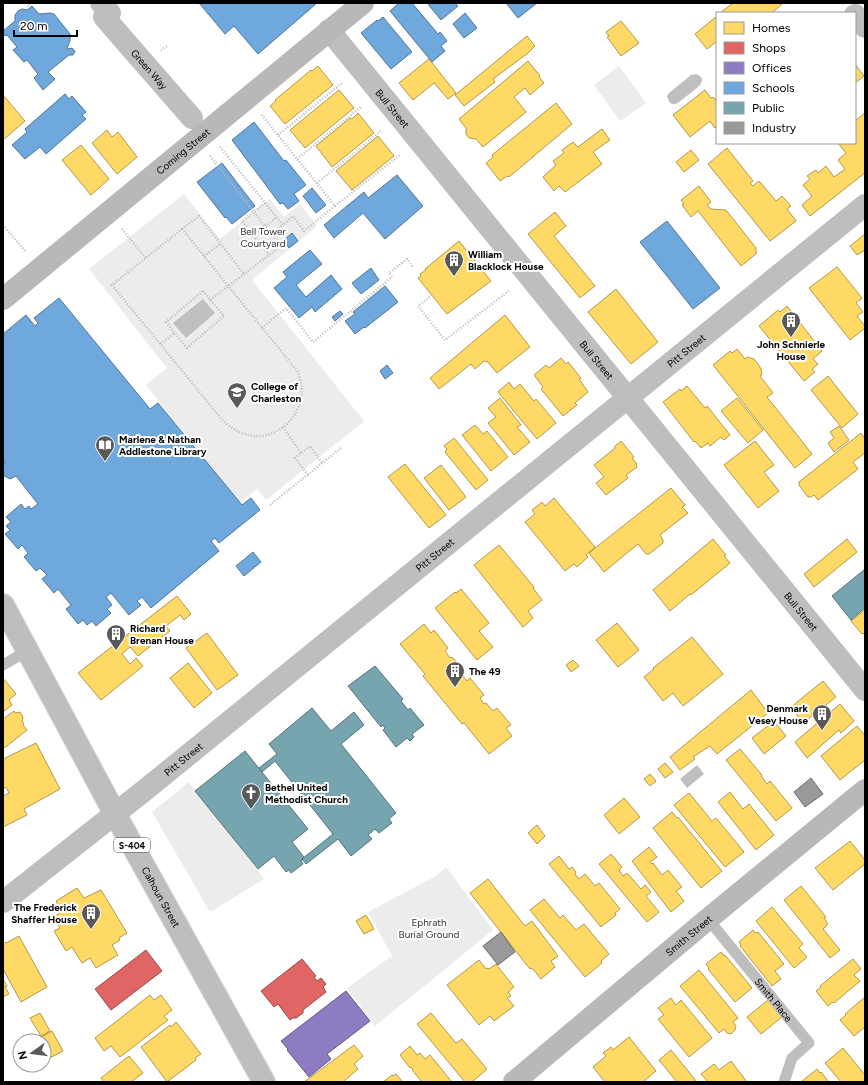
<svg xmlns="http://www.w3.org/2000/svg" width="868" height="1085" font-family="Figtree,sans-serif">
	<rect width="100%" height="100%" fill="#fff"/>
	<!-- green -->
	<g fill="#ececec">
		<polygon points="619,66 646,103 620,121 594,85"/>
		<polygon points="184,194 220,239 270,199 284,217 300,204 317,226 252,280 364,421 266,500 257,489 239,503 146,385 167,368 89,269"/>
		<polygon points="189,782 264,879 210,912 152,812"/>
		<polygon points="446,867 493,930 375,1026 347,988 392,956 368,912 436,876"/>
	</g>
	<!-- water -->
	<g fill="#bfbfbf">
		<path d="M696,74C711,80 694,90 688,95C685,97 679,103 675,104C672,105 671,103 669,102L667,96L669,93L691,75Z"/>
		<polygon points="203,299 215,313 186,338 173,323"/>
		<polygon points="697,765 704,774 687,788 680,779"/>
	</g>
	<!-- homes -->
	<g fill="#ffd966" stroke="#b29847">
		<polygon points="733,3 783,3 772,13 720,13"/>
		<polygon points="717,16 717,41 707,49 695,34"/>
		<polygon points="621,21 639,43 621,56 607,37 609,36 606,32"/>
		<polygon points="527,36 535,46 528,53 493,79 495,82 464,106 455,95"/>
		<polygon points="429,59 456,93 448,99 434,83 413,100 399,83"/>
		<polygon points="528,61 540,76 539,77 544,83 530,95 525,88 514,97 526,112 483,147 476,139 469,138 466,134 466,128 459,119"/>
		<polygon points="855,64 864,76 855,83"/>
		<polygon points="318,66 333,85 285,124 270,106 276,101 275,100 311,70 312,71"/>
		<polygon points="339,90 354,108 305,148 290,130"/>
		<polygon points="705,90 711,98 713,97 716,100 717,100 717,126 715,128 710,121 690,137 673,115"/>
		<polygon points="3,95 25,121 3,140"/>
		<polygon points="556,103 572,124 509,177 507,176 500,181 486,163 493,157 492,155"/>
		<polygon points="358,113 374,133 332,167 316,146 350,118 352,119"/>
		<polygon points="865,113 865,173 810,216 802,205 812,196 803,185 810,179 807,176 816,170 818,173 826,166 834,177 845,169 838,160 846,153 838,143 855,143 855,121"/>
		<polygon points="602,129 610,140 593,152 602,164 565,192 559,186 554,191 543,177 556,165 553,161 564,153 562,150 573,142 578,147"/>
		<polygon points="107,130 112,137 118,132 137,157 117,174 92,143"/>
		<polygon points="378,136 394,156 352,190 336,171"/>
		<polygon points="81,145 109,179 91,195 62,160"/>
		<polygon points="727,148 753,181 750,183 753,186 759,181 776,201 782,196 791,206 787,209 796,221 770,241 708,164"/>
		<polygon points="691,150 699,160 684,172 676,162"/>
		<polygon points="699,186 711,202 707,205 711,209 726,210 756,248 756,254 741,266 698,211 691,217 682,205 684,204 681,200"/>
		<polygon points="555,212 566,226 554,236 595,286 580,298 528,234"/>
		<polygon points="865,234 865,250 857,255 850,246"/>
		<polygon points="459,241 491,281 447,314 418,278 421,276 420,274 426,270 425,269"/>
		<polygon points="837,267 862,298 856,303 863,312 857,316 865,326 865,328 850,340 809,288"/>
		<polygon points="616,289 658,342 631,364 588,312"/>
		<polygon points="787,306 822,351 813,359 818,364 812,369 815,372 804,381 759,326 778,310 780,312"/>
		<polygon points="505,315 530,347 497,373 487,361 486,362 484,361 475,369 471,364 439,389 430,378"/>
		<polygon points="737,349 745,359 748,357 754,359 758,364 761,369 762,375 760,376 773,393 767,397 812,454 795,468 713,365 730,351 732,353"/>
		<polygon points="561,358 566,364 568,362 581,378 579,379 588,392 575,403 577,405 563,416 541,389 543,387 534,375 546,365 549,368"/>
		<polygon points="828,376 858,414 842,428 811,390"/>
		<polygon points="509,382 514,389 520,384 534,401 536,399 556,423 537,439 498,392"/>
		<polygon points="687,386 705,408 707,406 730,435 724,440 721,437 710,446 708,443 701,448 695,441 694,442 663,402 680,389 681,391"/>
		<polygon points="500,398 521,425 517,427 530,442 514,455 488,423 496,417 488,408"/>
		<polygon points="737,398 763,430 748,443 721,411"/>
		<polygon points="475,425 483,434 487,431 508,457 491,471 462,435"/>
		<polygon points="839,426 849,440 834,452 828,443 834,438 830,432"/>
		<polygon points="861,433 865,439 865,453 853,462 858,469 818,500 814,495 811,497 808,497 799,485 799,482"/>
		<polygon points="454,438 488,480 476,490 445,452 447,449 444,446"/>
		<polygon points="621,441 634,457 632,458 637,464 636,465 637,467 626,475 628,478 606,495 596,483 604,477 594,465 615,448 614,447"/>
		<polygon points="755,441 774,465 764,472 779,491 758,508 724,465"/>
		<polygon points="405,464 446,515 429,528 388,477"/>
		<polygon points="441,465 466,497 449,510 424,478"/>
		<polygon points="671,488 685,505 682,507 688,513 660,535 663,540 663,543 649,554 646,554 638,544 604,572 589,553"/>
		<polygon points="554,498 595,547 586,555 588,557 577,567 574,564 565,571 525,522 535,514 532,510 542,502 545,506"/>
		<polygon points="713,539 726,555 724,556 730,563 691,595 690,594 670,611 653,590"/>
		<polygon points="847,539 857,552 814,587 804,574"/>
		<polygon points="499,545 534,587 533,588 542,600 528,611 533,618 523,627 474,565"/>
		<polygon points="461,589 489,623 479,631 493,647 477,660 435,608 455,592 456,593"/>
		<polygon points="177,596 191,614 184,620 180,615 166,626 170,631 138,656 130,647 122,654 130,664 136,658 143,666 101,700 78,673"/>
		<polygon points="865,610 865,635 863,633 862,634 851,621"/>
		<polygon points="617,623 639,650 618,667 596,640"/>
		<polygon points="424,624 431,633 434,630 448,648 445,651 450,658 452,657 459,665 456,668 467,681 470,678 484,695 480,698 484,704 486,703 493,711 497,708 511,725 506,728 512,736 489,754 464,723 462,724 423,676 425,674 400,644"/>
		<polygon points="207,633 238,675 217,690 186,648"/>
		<polygon points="692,637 723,674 683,706 673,693 663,701 644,677 654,669 653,668"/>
		<polygon points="573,660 579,666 571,672 566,665"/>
		<polygon points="188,663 212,693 194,708 170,678"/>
		<polygon points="3,678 16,694 9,700 12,705 3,712"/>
		<polygon points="823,681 836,697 803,723 791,707"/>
		<polygon points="751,690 768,713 717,754 710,746 693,757 695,759 680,770 670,757"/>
		<polygon points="840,704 854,721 841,733 839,730 807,758 795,742"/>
		<polygon points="14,711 15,713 20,712 23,717 22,721 24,724 23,725 27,730 3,749 3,719"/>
		<polygon points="774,721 786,736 764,754 752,738"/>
		<polygon points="857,726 865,736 865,760 840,780 821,756"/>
		<polygon points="36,743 60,789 24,809 27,815 3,827 3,796 9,793 6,787 3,789 3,759"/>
		<polygon points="740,749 762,775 761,776 767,784 770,781 792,808 776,821 726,760"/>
		<polygon points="665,763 673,772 665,778 658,769"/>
		<polygon points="650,774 656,781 650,786 644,779"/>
		<polygon points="730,792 743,809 749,804 774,835 756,850 718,802"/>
		<polygon points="689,793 712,821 716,818 744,852 725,867 674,805"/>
		<polygon points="624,798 640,817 619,834 604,815"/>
		<polygon points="672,812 677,818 678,817 722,871 701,888 653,828"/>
		<polygon points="537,825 545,836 537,844 528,833"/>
		<polygon points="850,841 865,860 865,864 833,890 815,868"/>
		<polygon points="649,847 657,857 650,862 652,864 653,863 662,875 668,870 682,887 676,891 684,901 671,912 632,861"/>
		<polygon points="611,854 622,867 619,870 623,876 627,873 641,889 645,885 651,892 646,896 659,912 647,922 599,864"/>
		<polygon points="559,856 569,869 572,867 576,872 575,874 579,879 585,874 595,886 599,883 620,909 615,913 616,915 601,927 549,864"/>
		<polygon points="488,879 525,926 532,921 558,956 551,961 555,967 541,979 532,968 530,969 470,893"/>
		<polygon points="801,886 826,917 824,918 828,924 823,929 840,950 830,958 784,900"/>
		<polygon points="77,888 84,898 101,890 127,933 119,938 120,940 112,945 118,955 96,968 90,958 82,963 72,947 66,951 54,931 60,928 53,917 62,912 56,901"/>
		<polygon points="544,899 560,918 563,915 576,930 584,924 609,954 601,961 602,963 585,977 530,910"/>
		<polygon points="772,907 803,944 799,948 807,957 794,968 756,921"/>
		<polygon points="366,915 374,929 364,934 356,921"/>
		<polygon points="753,930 756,933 758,932 784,964 775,971 781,979 772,986 740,946 741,945 739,942"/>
		<polygon points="19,936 47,987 21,1002 3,969 3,942 6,943"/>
		<polygon points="721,952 724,956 725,955 752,988 735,1002 708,969 709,968 706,964"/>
		<polygon points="853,959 861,969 854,975 860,981 834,1003 833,1002 828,1006 816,991 821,987 820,986"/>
		<polygon points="479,960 486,969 487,968 489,969 496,964 514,987 508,992 511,996 507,998 514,1006 494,1021 490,1016 479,1025 447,985"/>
		<polygon points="699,970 738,1018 733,1022 736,1026 735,1030 731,1034 727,1033 724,1029 719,1033 680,986"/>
		<polygon points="3,979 7,986 5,987 9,994 3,997"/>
		<polygon points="150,995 154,1000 161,995 172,1010 164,1016 168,1020 120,1057 111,1046 104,1051 95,1038"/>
		<polygon points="865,997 865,1027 854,1036 840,1020 846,1015 845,1014"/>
		<polygon points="671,998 676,1005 681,1000 712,1038 689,1057 658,1019 664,1015 658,1008"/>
		<polygon points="768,1000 782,1017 761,1034 747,1017"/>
		<polygon points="40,1013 50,1031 41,1036 30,1018"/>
		<polygon points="431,1013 456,1043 462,1039 487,1069 472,1082 465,1082 417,1024"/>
		<polygon points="176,1022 201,1054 195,1058 196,1060 167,1082 141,1047 170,1025 171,1027"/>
		<polygon points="52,1031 63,1051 44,1061 44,1041 34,1041"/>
		<polygon points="629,1037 656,1071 643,1082 605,1082 593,1067 606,1056 603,1053 611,1047 613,1050"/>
		<polygon points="354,1045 363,1056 354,1064 358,1069 343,1082 304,1082"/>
		<polygon points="410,1046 417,1055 420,1053 425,1059 430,1055 452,1082 422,1082 412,1070 413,1069 411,1067 410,1068 400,1055"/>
		<polygon points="843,1048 865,1075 865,1082 841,1082 825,1063"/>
		<polygon points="671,1050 697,1082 677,1082 659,1060"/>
		<polygon points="129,1056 143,1073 131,1082 104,1082 101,1078"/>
		<polygon points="731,1061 747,1082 708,1082 701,1074 714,1064 719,1070"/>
		<polygon points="817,1069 820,1073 821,1072 829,1082 801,1082"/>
		<polygon points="396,1074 403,1082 383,1082 392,1075 393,1076"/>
	</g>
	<!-- shops -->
	<g fill="#e06666" stroke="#9d4747">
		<polygon points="146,950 162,971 111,1010 95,989"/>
		<polygon points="302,959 316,976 314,977 317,981 321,978 326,984 323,987 326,992 303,1010 303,1013 296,1018 293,1018 290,1020 278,1004 274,1007 261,991"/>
	</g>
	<!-- offices -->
	<polygon fill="#8e7cc3" stroke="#635788" points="346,991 370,1021 327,1054 331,1059 309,1077 287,1050 288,1049 281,1041"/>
	<!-- schools -->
	<g fill="#6fa8dc" stroke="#4e769a">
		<polygon points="199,3 317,3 258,54 234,26 225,34"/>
		<polygon points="399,3 412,3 438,34 440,32 447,41 441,46 445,51 432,62 390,11"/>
		<polygon points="427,3 455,3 458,6 441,20"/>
		<polygon points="506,3 537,3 518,18"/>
		<polygon points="32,6 39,14 50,13 54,14 70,34 70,41 67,48 68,49 72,48 75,51 73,55 69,55 48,72 55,79 43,90 34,78 38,74 27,60 24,62 13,50 17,47 7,35 3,36 3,31 15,21 15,15 18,11 22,9 27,10"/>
		<polygon points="465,13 477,28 464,38 453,24"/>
		<polygon points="383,17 412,52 391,69 361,33 377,20 378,21"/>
		<polygon points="65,94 69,99 72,96 86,112 82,115 86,119 46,154 40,147 25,159 12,145 27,132 25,129"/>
		<polygon points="254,122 284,161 286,160 306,185 294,194 299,201 288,209 283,203 280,204 232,140"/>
		<polygon points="222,163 255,206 232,224 226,217 225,218 197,182"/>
		<polygon points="397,175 423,206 385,239 363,213 334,238 324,225 364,192 368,198"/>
		<polygon points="312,188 326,205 316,213 303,196"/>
		<polygon points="667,221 720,288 693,309 640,242"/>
		<polygon points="292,233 298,241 289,248 284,240"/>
		<polygon points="310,250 322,264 296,285 306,297 331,275 342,289 315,312 312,307 299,318 274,288 287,277 283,272"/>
		<polygon points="371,268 379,280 361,294 352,283"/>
		<polygon points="385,286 398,302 365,328 364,327 355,334 345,321 355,314 353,312"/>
		<polygon points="59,298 150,409 158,403 242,505 251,498 260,510 219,543 215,538 211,541 219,551 151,608 142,597 137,601 141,605 129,615 111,593 106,597 112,605 107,609 111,613 96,626 92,621 87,625 83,620 78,624 66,609 71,605 58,589 54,593 42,579 47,575 40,568 36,571 24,557 28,553 22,545 18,549 5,534 10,530 6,526 11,522 6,517 21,504 25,509 29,506 31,509 38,504 16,476 10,479 3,475 3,464 5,463 3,460 3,334 26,315 35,326 38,323 34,318"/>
		<polygon points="340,311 343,314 335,321 332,317"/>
		<polygon points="387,365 393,373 385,379 380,371"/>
		<polygon points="253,552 261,562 244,576 236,566"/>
	</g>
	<!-- public -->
	<g fill="#76a5af" stroke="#53747a">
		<polygon points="865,569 865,608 851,620 832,596"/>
		<polygon points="375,666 403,699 401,701 408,710 410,708 424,725 412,734 414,737 410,741 407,738 396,747 383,730 385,728 383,725 381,727 348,686"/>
		<polygon points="312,708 331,731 354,712 364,725 341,744 396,813 389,819 392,823 379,833 375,829 368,835 372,839 351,856 338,839 306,864 302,859 333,834 275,761 262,772 259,768 277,754 269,744"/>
		<polygon points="245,751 308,829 292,842 304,857 301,860 303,864 291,873 289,870 286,872 274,856 258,869 195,791"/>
	</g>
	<!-- industry -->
	<g fill="#999" stroke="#6b6b6b">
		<polygon points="811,778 823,794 805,807 794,792"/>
		<polygon points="501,932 515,952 498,965 483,946"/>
	</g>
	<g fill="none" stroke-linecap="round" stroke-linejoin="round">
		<defs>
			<g id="primary">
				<path id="s7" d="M3,605L115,814L264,1082"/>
			</g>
		</defs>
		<!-- primary casing -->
		<use href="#primary" stroke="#dbdbdb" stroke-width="24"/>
		<!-- path -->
		<g stroke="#b9b9b9" stroke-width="2.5" stroke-dasharray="1 2" stroke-linecap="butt">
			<polyline points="26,3 30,7"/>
			<polyline points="161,50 167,46"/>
			<polyline points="278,135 342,83"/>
			<polyline points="220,147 283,225 293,216 304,231 335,206 261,114"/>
			<polyline points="210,156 271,234"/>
			<polyline points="297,159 361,107"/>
			<polyline points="317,183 381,131"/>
			<polyline points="265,203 242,221 269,255"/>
			<polyline points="335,206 400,155"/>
			<polyline points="3,225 26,252"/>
			<polyline points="122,229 146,258"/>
			<path d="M182,229L298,372C300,380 303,388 301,397C297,424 269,444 242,433C235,431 230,426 224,422L112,285Z"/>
			<polyline points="182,229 199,216 244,274"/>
			<polyline points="254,236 277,217"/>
			<polyline points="204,256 220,244"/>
			<polygon points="203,291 224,316 187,348 166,322"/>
			<polyline points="432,295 418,306 445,340 510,290"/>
			<polyline points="210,300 281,246 271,234 283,225"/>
			<polyline points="262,328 286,308 313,342 392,277 389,273 407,259 413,267"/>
			<polyline points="161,344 174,333"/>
			<polyline points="283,427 301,453"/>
			<polyline points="308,475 295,458 310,446 322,463"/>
			<polyline points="270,505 341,448"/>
		</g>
		<!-- lane -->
		<g stroke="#bebebe" stroke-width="11">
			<polyline points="3,665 27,651"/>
			<path id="s1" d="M708,919L809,1043L792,1058L784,1082"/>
		</g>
		<!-- street -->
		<g stroke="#bebebe" stroke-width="22">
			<path id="s2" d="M101,3L110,13L104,17L192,118"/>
			<polyline points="855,15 865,27"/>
			<path id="s3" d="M329,30L865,690"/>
			<path id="s4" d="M3,902L145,790L865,205"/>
		</g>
		<!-- secondary -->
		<g stroke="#b8b8b8" stroke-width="22">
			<path id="s5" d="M3,299L363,3"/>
			<path id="s6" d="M514,1082L708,919L865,790"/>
		</g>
		<!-- primary -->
		<use href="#primary" stroke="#bebebe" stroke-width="22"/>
	</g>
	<!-- icons -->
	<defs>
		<symbol id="building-pin" viewBox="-11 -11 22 30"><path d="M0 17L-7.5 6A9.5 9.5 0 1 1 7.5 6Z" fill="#595959" stroke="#fff"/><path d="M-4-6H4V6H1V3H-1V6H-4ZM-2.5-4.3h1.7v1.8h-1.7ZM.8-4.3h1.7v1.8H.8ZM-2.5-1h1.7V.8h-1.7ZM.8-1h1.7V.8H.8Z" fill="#fff"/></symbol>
		<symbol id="university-pin" viewBox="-11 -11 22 30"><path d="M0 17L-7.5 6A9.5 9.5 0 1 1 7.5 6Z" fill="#595959" stroke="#fff"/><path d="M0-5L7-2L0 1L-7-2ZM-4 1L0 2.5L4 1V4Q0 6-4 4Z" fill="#fff"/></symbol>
		<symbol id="library-pin" viewBox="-11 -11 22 30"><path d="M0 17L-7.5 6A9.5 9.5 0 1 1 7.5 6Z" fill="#595959" stroke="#fff"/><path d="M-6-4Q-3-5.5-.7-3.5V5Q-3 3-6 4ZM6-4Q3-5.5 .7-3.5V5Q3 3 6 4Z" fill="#fff"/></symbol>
		<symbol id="church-pin" viewBox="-11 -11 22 30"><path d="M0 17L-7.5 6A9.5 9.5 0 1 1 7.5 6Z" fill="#595959" stroke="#fff"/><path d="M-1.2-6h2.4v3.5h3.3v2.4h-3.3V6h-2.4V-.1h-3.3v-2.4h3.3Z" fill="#fff"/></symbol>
	</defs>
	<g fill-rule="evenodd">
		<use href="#building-pin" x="443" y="249" width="22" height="30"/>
		<use href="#building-pin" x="780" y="310" width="22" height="30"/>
		<use href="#university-pin" x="226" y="381" width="22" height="30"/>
		<use href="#library-pin" x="94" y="434" width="22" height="30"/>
		<use href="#building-pin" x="105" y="623" width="22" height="30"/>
		<use href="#building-pin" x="444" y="660" width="22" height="30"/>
		<use href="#building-pin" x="811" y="703" width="22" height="30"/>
		<use href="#church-pin" x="240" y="782" width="22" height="30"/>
		<use href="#building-pin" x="80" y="902" width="22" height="30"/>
	</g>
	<g text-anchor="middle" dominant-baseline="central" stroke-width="4" stroke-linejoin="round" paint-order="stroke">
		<!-- shield labels -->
		<rect fill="#fff" stroke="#4c4c4c" stroke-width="1" x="114" y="838" width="36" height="14" rx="3"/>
		<g font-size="9" font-weight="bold" fill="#000">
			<text x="132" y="845">S-404</text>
		</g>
		<!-- street labels -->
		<g font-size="10" fill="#000" stroke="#fff">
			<text stroke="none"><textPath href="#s2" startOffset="90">Green Way</textPath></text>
			<text stroke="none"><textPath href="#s3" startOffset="101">Bull Street</textPath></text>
			<text stroke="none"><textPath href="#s5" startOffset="233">Coming Street</textPath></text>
			<text stroke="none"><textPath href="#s4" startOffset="878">Pitt Street</textPath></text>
			<text stroke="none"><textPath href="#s3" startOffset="425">Bull Street</textPath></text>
			<text stroke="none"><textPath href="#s4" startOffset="554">Pitt Street</textPath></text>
			<text stroke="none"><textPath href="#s3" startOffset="749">Bull Street</textPath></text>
			<text stroke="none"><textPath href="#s4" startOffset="230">Pitt Street</textPath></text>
			<text stroke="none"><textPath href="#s7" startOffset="332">Calhoun Street</textPath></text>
			<text stroke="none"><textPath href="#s6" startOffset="228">Smith Street</textPath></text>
			<text stroke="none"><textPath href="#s1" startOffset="104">Smith Place</textPath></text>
		</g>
		<!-- park labels -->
		<g font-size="10" fill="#333" stroke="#fff">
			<text x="263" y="231">Bell Tower<tspan x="263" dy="12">Courtyard</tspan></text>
			<text x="429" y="922">Ephrath<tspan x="429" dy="12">Burial Ground</tspan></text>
		</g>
		<!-- poi labels -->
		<g font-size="10" font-weight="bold" fill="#000" stroke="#fff" text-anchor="start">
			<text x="468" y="254">William<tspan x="468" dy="12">Blacklock House</tspan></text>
			<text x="791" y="344" text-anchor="middle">John Schnierle<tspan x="791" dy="12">House</tspan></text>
			<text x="251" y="386">College of<tspan x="251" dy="12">Charleston</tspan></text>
			<text x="119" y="439">Marlene &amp; Nathan<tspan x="119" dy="12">Addlestone Library</tspan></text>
			<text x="130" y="628">Richard<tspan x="130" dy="12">Brenan House</tspan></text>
			<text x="469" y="671">The 49</text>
			<text x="808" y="708" text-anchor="end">Denmark<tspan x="808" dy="12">Vesey House</tspan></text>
			<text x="265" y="787">Bethel United<tspan x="265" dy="12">Methodist Church</tspan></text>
			<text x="77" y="907" text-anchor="end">The Frederick<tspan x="77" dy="12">Shaffer House</tspan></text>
		</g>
	</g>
	<!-- border -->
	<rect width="868" height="1085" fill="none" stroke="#000000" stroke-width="8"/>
	<!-- legend -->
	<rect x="716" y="12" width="140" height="132" fill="#ffffff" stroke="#999999"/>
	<rect x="724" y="22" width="20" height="12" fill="#ffd966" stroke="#999999"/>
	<text x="752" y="32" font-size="12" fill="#000000">Homes</text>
	<rect x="724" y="42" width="20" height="12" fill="#e06666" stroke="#999999"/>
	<text x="752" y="52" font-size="12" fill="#000000">Shops</text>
	<rect x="724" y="62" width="20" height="12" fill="#8e7cc3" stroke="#999999"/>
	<text x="752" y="72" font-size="12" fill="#000000">Offices</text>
	<rect x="724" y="82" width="20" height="12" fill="#6fa8dc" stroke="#999999"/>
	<text x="752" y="92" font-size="12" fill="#000000">Schools</text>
	<rect x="724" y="102" width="20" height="12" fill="#76a5af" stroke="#999999"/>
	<text x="752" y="112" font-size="12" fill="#000000">Public</text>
	<rect x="724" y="122" width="20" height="12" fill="#999999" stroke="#999999"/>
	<text x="752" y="132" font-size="12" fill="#000000">Industry</text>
	<!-- north arrow -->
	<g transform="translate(32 1053) rotate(256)"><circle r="19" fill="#ffffff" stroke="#999999"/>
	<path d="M0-3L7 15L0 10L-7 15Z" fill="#595959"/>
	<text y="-6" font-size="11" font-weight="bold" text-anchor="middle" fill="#000000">N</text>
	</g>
	<!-- scale -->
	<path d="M14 30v6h63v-6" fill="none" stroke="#000000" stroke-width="2"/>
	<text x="20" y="30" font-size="12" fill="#000000" stroke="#ffffff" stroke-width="3" paint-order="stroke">20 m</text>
</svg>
